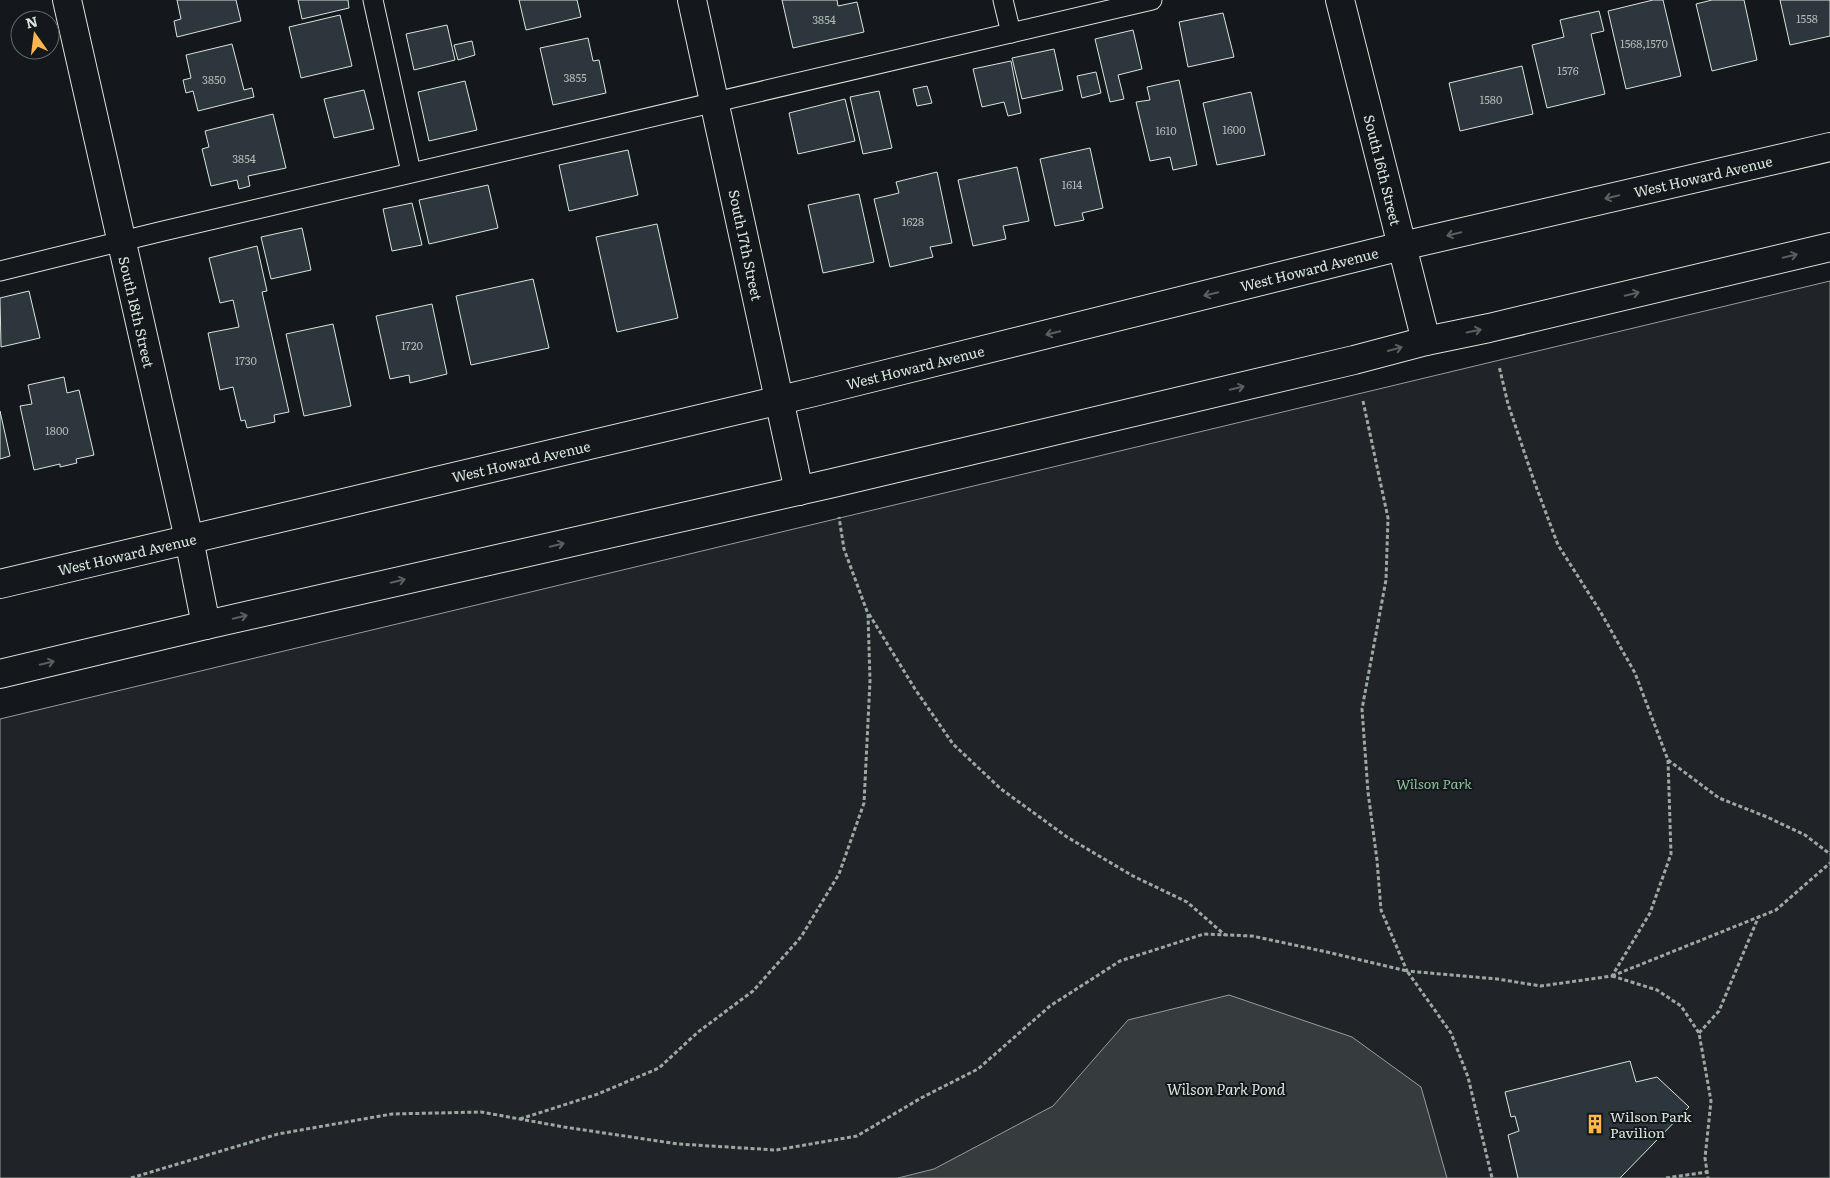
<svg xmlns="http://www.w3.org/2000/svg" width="1830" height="1178" font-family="Literata,serif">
	<rect width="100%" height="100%" fill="#14181c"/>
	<!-- green -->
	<polygon fill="#202428" stroke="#939e99" points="1830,281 1830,1178 0,1178 0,719"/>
	<!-- water -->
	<polygon fill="#363b3e" stroke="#939e99" points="1229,995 1352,1037 1421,1087 1447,1178 898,1178 934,1169 1053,1106 1128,1020"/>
	<!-- building -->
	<g fill="#2c363c" stroke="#d8e6dc">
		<polygon points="177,0 236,0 241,21 177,37 174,21 181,19"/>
		<polygon points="298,0 348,0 349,8 302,19"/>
		<polygon points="519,0 577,0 581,17 526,30"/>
		<polygon points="782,0 837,0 838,6 857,2 864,32 793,48"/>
		<polygon points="1653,0 1663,0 1681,76 1626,89 1608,11"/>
		<polygon points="1712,0 1744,0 1757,60 1712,71 1696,4"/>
		<polygon points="1780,0 1830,0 1830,36 1790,45"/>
		<polygon points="1599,11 1604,31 1591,34 1605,94 1547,108 1532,45 1564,37 1560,20"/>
		<polygon points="1223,13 1234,57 1188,67 1179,22"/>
		<polygon points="340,15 352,66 301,78 289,27"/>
		<polygon points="447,25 455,60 414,70 406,34"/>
		<polygon points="1133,30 1142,69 1118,75 1124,99 1110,102 1095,39"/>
		<polygon points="588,38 593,61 599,60 606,93 553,105 540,48"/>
		<polygon points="472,41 475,55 458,60 454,45"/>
		<polygon points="232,44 244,90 252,88 254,97 198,111 193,91 186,93 183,80 191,78 186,55"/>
		<polygon points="1054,49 1063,90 1022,99 1012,58"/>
		<polygon points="1011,61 1021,113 1008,116 1004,102 982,107 973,69"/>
		<polygon points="1522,66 1533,114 1460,131 1449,83"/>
		<polygon points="1096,72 1101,93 1082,98 1077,76"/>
		<polygon points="1179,80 1197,165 1173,170 1170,157 1150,161 1136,102 1150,100 1147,87"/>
		<polygon points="465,81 477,130 429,141 418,92"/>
		<polygon points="927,86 932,103 917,106 913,89"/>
		<polygon points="364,90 374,129 334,138 324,99"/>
		<polygon points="879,91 892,148 863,154 850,97"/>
		<polygon points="1251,92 1265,155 1217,165 1203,103"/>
		<polygon points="845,99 855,141 798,154 789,113"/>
		<polygon points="273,114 286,168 248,176 250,186 239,189 237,180 211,186 202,149 209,147 205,131"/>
		<polygon points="1090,148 1103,208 1082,213 1084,220 1055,226 1040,159"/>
		<polygon points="628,150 638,195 569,211 559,165"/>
		<polygon points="1017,167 1029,221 1003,226 1006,239 973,246 958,180"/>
		<polygon points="937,172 952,243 930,247 933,257 890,267 874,199 899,193 896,182"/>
		<polygon points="488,185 498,228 429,244 419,200"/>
		<polygon points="859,194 874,262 823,273 808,205"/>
		<polygon points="412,203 422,245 392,251 383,209"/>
		<polygon points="657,224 678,318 617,332 596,237"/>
		<polygon points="302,228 311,270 271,279 261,237"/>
		<polygon points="257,246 267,291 262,292 289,412 274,415 275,422 247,428 245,420 241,421 233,387 220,390 208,333 239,327 233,300 220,303 209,258"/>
		<polygon points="533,279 549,348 471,365 456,296"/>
		<polygon points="29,291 40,338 1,347 0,298"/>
		<polygon points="432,304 447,374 410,383 409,375 390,379 376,316"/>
		<polygon points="333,324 351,406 304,416 286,334"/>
		<polygon points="64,377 67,393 79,390 94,455 76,459 77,463 60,467 60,464 34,470 20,406 32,404 28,385"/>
		<polygon points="0,411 10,456 0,459"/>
		<polygon points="1630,1061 1636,1082 1657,1077 1689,1107 1620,1178 1518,1178 1508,1135 1519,1131 1515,1116 1511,1117 1505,1092"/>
	</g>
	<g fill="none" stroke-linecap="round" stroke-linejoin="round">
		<defs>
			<g id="lane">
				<polyline points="373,0 411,172"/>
				<polyline points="1003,0 1011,33"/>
				<polyline points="0,271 159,232 1152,0"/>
			</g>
			<g id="street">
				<polyline points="67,0 189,539 206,625"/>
				<polyline points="692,0 799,491"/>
			</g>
			<g id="secondary">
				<polyline points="1340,0 1426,341"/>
				<polyline points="0,584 814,392 1402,246 1830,147"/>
				<polyline points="0,674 206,625 833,483 1354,360 1426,341 1489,328 1830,247"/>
			</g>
		</defs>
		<!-- lane casing -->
		<use href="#lane" stroke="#d8e6dc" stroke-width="21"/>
		<!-- street casing -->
		<use href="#street" stroke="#d8e6dc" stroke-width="30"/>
		<!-- secondary casing -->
		<use href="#secondary" stroke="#d8e6dc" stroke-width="30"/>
		<!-- path -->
		<g stroke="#9da8a2" stroke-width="3" stroke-dasharray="4 2.5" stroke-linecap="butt">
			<polyline points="1363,401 1388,518 1386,580 1362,709 1368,792 1377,860 1381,910 1407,971 1497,979 1541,986 1612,976 1650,913 1671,854 1668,760 1635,673 1600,611 1558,545 1534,481 1508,404 1499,366"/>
			<polyline points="869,614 915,689 953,744 1001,789 1067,837 1133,876 1187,902 1225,935"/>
			<polyline points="1668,760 1719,798 1767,817 1805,835 1830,854"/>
			<polyline points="1612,976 1657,990 1681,1006 1699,1033 1711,1101 1705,1158 1708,1178"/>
			<polyline points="1612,976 1776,910 1830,863"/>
			<polyline points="1699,1033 1719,1011 1758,918"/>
			<polyline points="520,1119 598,1094 659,1068 698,1032 753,991 801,937 839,874 864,803 870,681 868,614 844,549 839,517"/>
			<polyline points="131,1178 278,1134 392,1114 481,1112 564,1127 678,1144 776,1150 857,1136 921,1098 978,1069 1050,1006 1120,961 1204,934 1252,936 1327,952 1407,971 1451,1033 1468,1077 1492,1178"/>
			<polyline points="1666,1178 1707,1172"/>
		</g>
		<!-- lane -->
		<use href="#lane" stroke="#14181c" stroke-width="19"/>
		<!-- street -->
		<use href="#street" stroke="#14181c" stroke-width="28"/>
		<!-- secondary -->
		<use href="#secondary" stroke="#14181c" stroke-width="28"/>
	</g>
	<!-- one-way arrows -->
	<defs><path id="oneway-shaft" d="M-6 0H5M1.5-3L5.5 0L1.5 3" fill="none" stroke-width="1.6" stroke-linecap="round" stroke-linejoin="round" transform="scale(1.25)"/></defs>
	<g stroke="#59605f">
		<use href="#oneway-shaft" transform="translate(1612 197) rotate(167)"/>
		<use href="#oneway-shaft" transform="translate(1454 234) rotate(167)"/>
		<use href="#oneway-shaft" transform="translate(1790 256) rotate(-13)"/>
		<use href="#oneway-shaft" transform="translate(1211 294) rotate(166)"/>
		<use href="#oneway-shaft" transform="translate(1632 294) rotate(-13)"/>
		<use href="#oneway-shaft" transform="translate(1474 331) rotate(-12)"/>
		<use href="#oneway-shaft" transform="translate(1053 333) rotate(166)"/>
		<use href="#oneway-shaft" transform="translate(1395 349) rotate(-15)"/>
		<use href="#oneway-shaft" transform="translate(1237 388) rotate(-13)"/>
		<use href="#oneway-shaft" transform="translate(557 545) rotate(-13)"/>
		<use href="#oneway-shaft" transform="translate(398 581) rotate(-13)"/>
		<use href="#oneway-shaft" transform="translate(240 617) rotate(-13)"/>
		<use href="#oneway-shaft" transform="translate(47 663) rotate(-13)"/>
	</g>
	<!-- icons -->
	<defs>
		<symbol id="building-bare" viewBox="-9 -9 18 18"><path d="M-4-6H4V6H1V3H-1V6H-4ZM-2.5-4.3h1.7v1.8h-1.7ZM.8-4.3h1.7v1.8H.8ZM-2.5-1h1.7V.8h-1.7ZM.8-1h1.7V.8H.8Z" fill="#ffb74d" stroke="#14181c" stroke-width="2.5" paint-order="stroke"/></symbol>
	</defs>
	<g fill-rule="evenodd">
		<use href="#building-bare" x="1581" y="1110" width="28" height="28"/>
	</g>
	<g text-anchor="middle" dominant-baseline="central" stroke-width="4" stroke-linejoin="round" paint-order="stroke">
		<!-- number labels -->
		<g font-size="11" fill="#adbab4">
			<text x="1807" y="18">1558</text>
			<text x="824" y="19">3854</text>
			<text x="1644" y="43">1568,1570</text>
			<text x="1568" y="70">1576</text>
			<text x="575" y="77">3855</text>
			<text x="214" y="79">3850</text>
			<text x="1491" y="99">1580</text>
			<text x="1234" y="129">1600</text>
			<text x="1166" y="130">1610</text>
			<text x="244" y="158">3854</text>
			<text x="1072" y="184">1614</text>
			<text x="913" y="221">1628</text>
			<text x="412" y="345">1720</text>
			<text x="246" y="360">1730</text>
			<text x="57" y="430">1800</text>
		</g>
		<!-- street labels -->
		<g font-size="14" fill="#d8e6dc" stroke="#14181c">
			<text transform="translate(1383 170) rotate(76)">South 16th Street</text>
			<text transform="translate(1703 176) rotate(-13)">West Howard Avenue</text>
			<text transform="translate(746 245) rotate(78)">South 17th Street</text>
			<text transform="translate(1309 269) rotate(-14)">West Howard Avenue</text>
			<text transform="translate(137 312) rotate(77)">South 18th Street</text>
			<text transform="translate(915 367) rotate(-14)">West Howard Avenue</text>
			<text transform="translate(521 461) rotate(-13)">West Howard Avenue</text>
			<text transform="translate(127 554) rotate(-13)">West Howard Avenue</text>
		</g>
		<!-- park labels -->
		<g font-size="14" font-style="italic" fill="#8ac095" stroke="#14181c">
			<text x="1434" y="783">Wilson Park</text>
		</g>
		<!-- poi labels -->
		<g font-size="14" fill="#d8e6dc" stroke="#14181c" text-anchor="start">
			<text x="1610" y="1116">Wilson Park<tspan x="1610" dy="16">Pavilion</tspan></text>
		</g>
		<!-- water labels -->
		<g font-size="15" font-style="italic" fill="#d8e6dc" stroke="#14181c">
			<text x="1226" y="1088">Wilson Park Pond</text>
		</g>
	</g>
	<!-- north arrow -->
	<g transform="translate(35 35) rotate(346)"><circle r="24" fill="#14181c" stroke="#626a69"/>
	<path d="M0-4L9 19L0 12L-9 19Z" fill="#ffb74d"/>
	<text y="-8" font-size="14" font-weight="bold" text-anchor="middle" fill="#d8e6dc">N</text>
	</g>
</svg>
